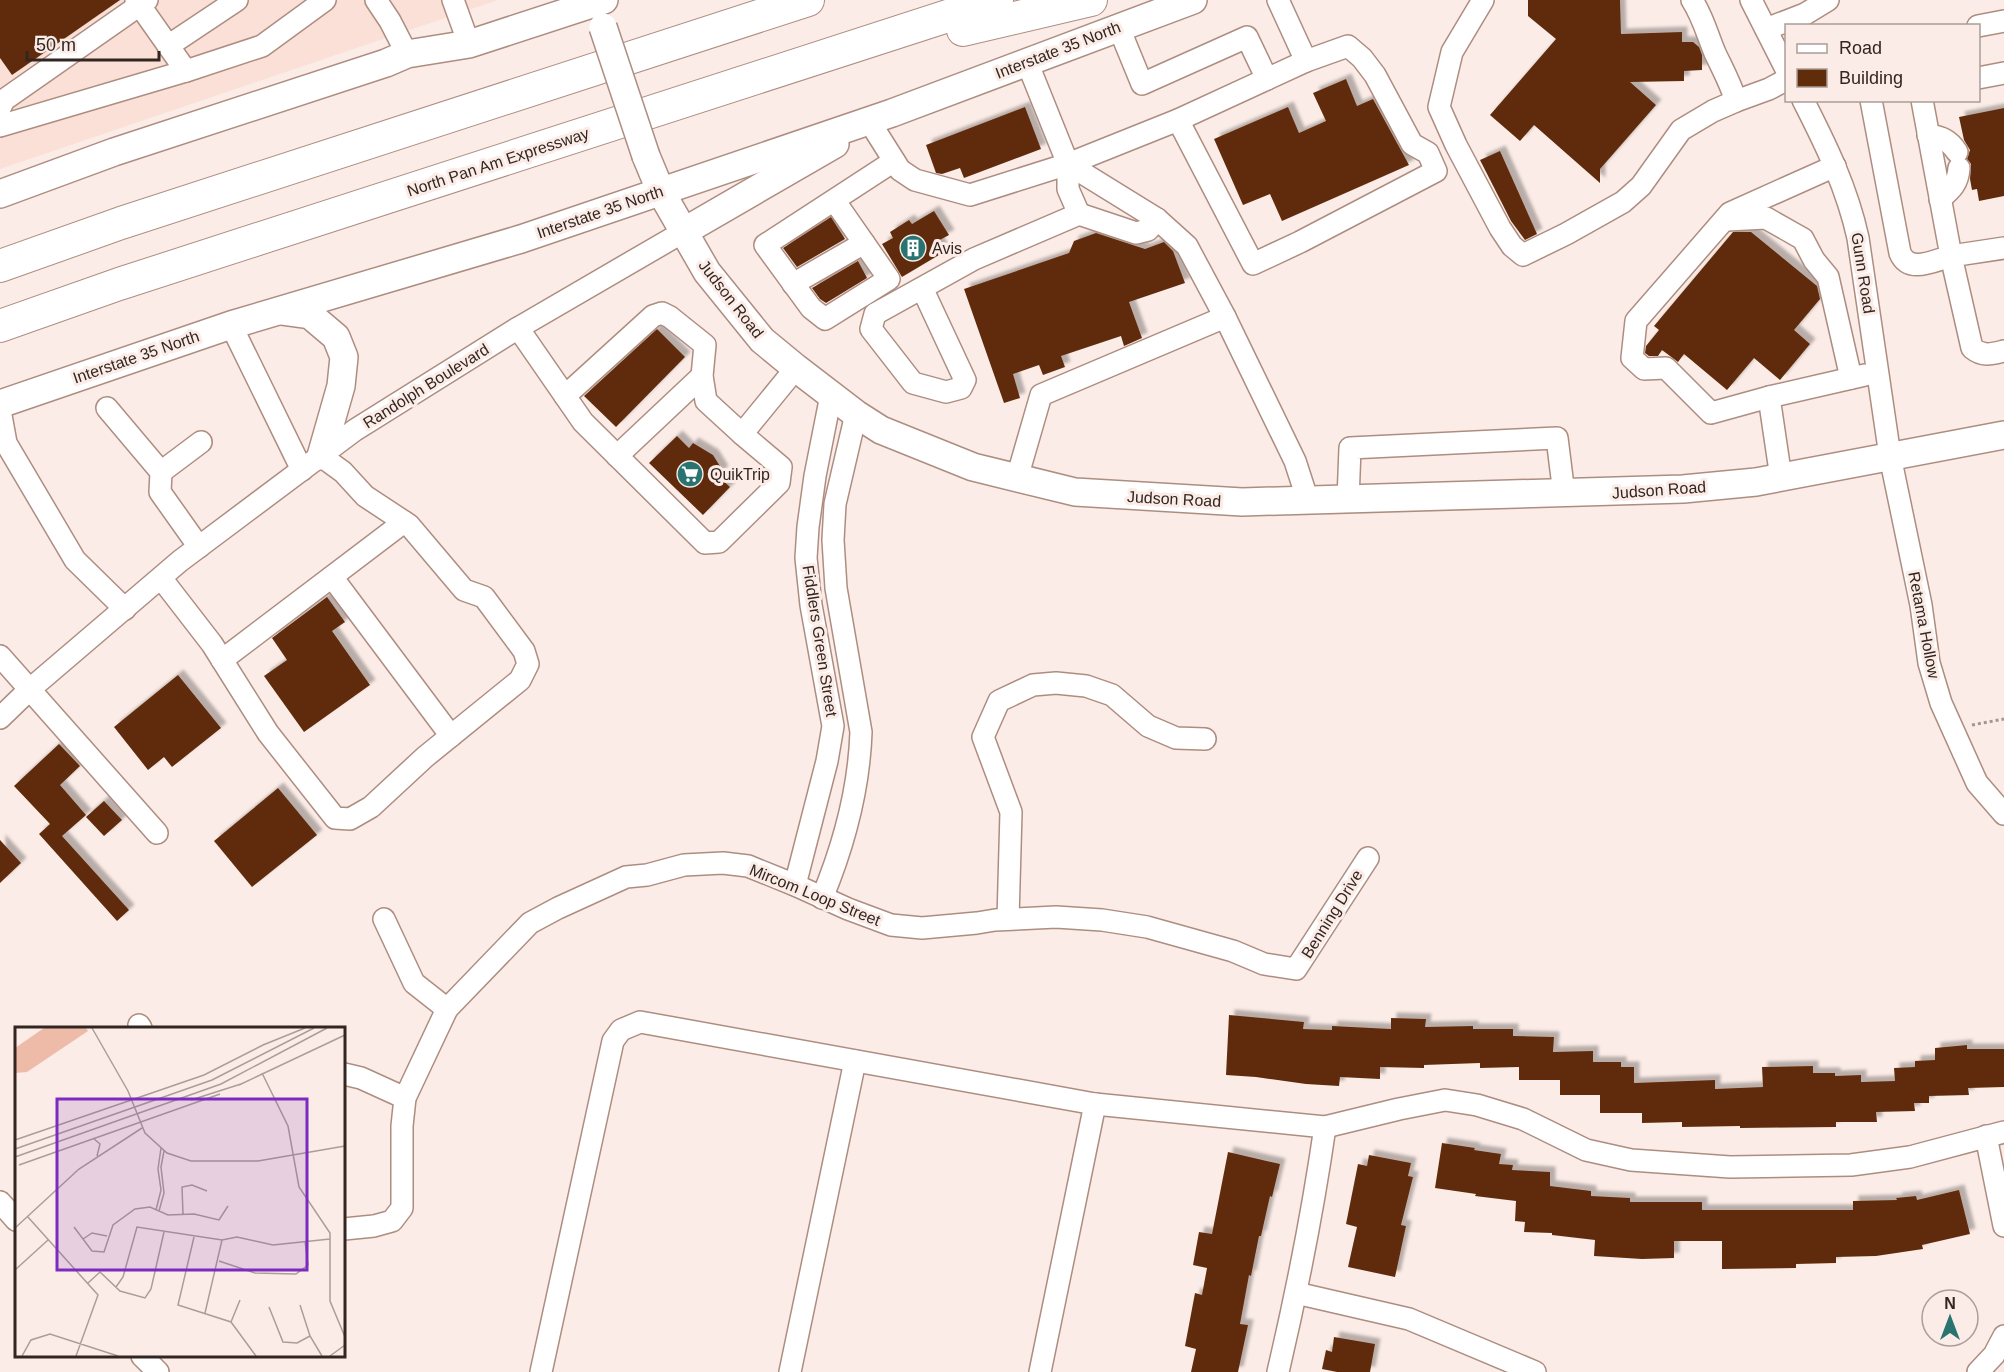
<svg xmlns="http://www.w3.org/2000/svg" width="2004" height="1372" font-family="Helvetica,sans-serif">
	<defs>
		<filter id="shadow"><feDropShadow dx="5.5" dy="-5.5" stdDeviation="1.5" flood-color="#0004"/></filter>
	</defs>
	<rect width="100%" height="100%" fill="#fbece7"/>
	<!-- built -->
	<polygon fill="#fae0d6" points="0,0 498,0 0,169"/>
	<!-- building -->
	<g fill="#602c0a" filter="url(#shadow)">
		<polygon points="0,0 120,0 12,75 0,58"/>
		<polygon points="1528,0 1620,0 1621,34 1682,32 1682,42 1693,42 1699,47 1702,55 1702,70 1684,71 1684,81 1630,82 1656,105 1600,169 1600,183 1534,125 1520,141 1490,115 1556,39 1528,16"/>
		<polygon points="1346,79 1357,106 1373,99 1409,165 1282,221 1270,194 1243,205 1214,139 1288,107 1299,133 1326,121 1313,93"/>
		<polygon points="1025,107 1041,149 964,178 960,168 942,174 936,173 926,145"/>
		<polygon points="2004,108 2004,196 1979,201 1977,189 1972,190 1970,179 1971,164 1967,159 1970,150 1964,140 1959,117"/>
		<polygon points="1500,151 1537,234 1525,240 1511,221 1480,160"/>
		<polygon points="934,211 949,235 938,241 944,252 902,277 882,244 893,238 890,232 909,220 912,224"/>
		<polygon points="831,217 845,239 797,267 783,248"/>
		<polygon points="1733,232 1751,232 1817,286 1820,299 1794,330 1810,344 1780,380 1754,358 1727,390 1684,354 1678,362 1662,350 1658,356 1649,356 1645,353 1646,346 1659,330 1654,326"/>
		<polygon points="1096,233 1145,249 1164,242 1173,251 1185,283 1129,302 1142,338 1124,346 1121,336 1061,356 1065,367 1043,375 1039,365 1013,374 1020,398 1004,403 964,289 1069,253 1074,241"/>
		<polygon points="858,261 867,278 826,303 820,299 812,288"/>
		<polygon points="657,329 685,357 616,427 584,396"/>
		<polygon points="677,436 689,448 693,443 713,455 723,471 718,476 730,487 703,515 649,463"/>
		<polygon points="327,597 345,622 332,631 370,685 304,732 264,676 287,660 272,638"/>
		<polygon points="178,675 221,728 172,767 164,757 148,770 114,727"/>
		<polygon points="59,744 80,766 60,785 86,815 62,836 129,910 117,921 39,834 50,824 14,786"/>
		<polygon points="278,788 317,835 252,887 214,841"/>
		<polygon points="104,801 122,820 104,836 86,817"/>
		<polygon points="0,840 21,863 0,883"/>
		<polygon points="1229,1015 1304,1022 1303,1029 1332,1030 1332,1026 1391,1029 1391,1018 1426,1019 1425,1027 1473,1026 1473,1029 1513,1029 1513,1036 1554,1037 1553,1052 1593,1051 1593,1062 1621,1062 1621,1067 1634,1067 1634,1083 1715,1080 1715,1089 1763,1087 1762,1067 1813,1066 1813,1073 1835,1073 1835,1076 1861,1075 1861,1082 1895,1081 1894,1068 1915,1067 1915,1061 1935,1060 1935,1048 1967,1045 1967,1049 2004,1049 2004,1087 1968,1088 1969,1095 1929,1096 1929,1103 1914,1103 1915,1111 1876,1112 1877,1122 1836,1122 1836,1127 1740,1128 1740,1126 1682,1127 1682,1122 1642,1123 1642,1113 1600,1113 1600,1095 1560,1095 1560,1080 1519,1080 1519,1067 1480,1068 1480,1063 1424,1065 1424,1068 1380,1067 1380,1079 1340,1077 1339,1086 1306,1084 1256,1077 1226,1075"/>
		<polygon points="1442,1143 1475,1148 1474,1150 1501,1154 1499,1164 1513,1165 1512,1170 1550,1172 1550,1186 1591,1191 1591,1196 1630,1198 1630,1202 1702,1202 1702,1210 1853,1210 1853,1201 1897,1200 1896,1198 1916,1196 1917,1200 1959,1190 1970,1234 1922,1245 1923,1249 1876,1256 1836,1257 1836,1263 1796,1264 1796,1268 1722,1269 1722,1241 1674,1241 1674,1258 1642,1259 1594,1256 1595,1240 1552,1235 1552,1233 1524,1232 1525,1222 1515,1221 1516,1201 1475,1196 1476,1194 1435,1188"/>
		<polygon points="1228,1152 1280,1164 1272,1197 1270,1196 1261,1236 1259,1236 1251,1276 1249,1275 1240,1324 1248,1325 1238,1372 1191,1372 1196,1349 1185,1346 1195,1293 1202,1295 1207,1268 1193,1265 1199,1232 1212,1234"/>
		<polygon points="1369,1155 1411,1163 1408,1176 1413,1177 1401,1225 1406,1226 1395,1277 1348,1267 1357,1227 1346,1224 1358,1164 1367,1166"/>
		<polygon points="1334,1337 1375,1344 1370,1372 1337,1372 1322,1369 1326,1350 1332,1352"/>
	</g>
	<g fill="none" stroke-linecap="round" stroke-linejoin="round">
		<defs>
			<g id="minor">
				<polyline points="136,0 186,71 262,46 325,0"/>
				<polyline points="376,0 390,21 407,54"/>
				<polyline points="453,0 469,44"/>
				<path d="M1483,0L1452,52L1439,107L1456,145L1500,228L1512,246L1523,255L1566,234L1623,202L1641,186L1681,130L1713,111L1736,101C1730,82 1723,70 1715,53C1707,34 1703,17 1692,0"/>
				<polyline points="1751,0 1786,69"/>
				<polyline points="1978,26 2004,21"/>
				<polyline points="1119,28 1142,84 1247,37 1267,79"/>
				<polyline points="1766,29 1805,14 1828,0"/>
				<polyline points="168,46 237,0"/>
				<polyline points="1978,78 2004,73"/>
				<path d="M1803,100C1826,145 1847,188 1858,238L1890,456L1921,605L1929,663L1941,703L1977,783L2004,814"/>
				<path d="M1871,100L1900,253C1909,274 1933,261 1951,256L1922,100"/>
				<polyline points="1736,101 1769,89 1786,80"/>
				<polyline points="0,108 4,100 147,0"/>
				<polyline points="1178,120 1306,61"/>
				<polyline points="871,124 900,170 915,180 970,195 1068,164 1178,120 1253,264 1300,242 1436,171 1428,153 1412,144 1375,75 1362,58 1348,46 1306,61 1278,0"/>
				<polyline points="0,126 186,71"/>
				<path d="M1928,135C1942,137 1949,140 1957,152"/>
				<polyline points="1068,164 1157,219 1187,246 1225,317 1295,461 1308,501"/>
				<path d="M1940,199C1952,189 1958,183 1959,168"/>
				<polyline points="834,200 889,279 825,319 811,308 765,245 894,161"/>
				<polyline points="1079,214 1136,233 1148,230 1157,219"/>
				<polyline points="1727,220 1766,218 1803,239 1814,260 1828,277 1851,378"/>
				<path d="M2004,248L1951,256L1972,348C1983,357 1992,354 2004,351"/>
				<polyline points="793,284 864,243"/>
				<polyline points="922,288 965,380 961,388 946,392 913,383 871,329 875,314 974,259 1079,214 1068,189 1068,164 1027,62"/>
				<polyline points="231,325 302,470"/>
				<polyline points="518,328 583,422 705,543 719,542 779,483 781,467 742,434 796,368"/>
				<polyline points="565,396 653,316 662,313 670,317 705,345 702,376 706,401 742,434"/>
				<polyline points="1769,397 1711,413 1666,368 1644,369 1632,358 1636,321 1730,213 1835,166"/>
				<polyline points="107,408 161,472 160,492 199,547"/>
				<polyline points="0,410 6,443 75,560 125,609"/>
				<polyline points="617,456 702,376"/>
				<polyline points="161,472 201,442"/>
				<polyline points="1017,478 1041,395 1225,317"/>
				<polyline points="1781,478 1769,397 1865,375"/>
				<polyline points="1348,500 1350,448 1557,438 1564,494"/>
				<polyline points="332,577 451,736"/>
				<polyline points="161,578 212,644 268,733 335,818 350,819 371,807 425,757 520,680 528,664 524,651 484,597 464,590 409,525 365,496 343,472 321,456"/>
				<polyline points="0,656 157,833"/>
				<polyline points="222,660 404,522"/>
				<polyline points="0,718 29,690 180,561 355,430 518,328 683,232"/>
				<polyline points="795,885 827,761 833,726 811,605 806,558 808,527 815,476 831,395"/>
				<path d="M822,898C844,845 859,790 861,732L836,588L833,540L835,504L856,414"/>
				<polyline points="384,919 414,983 447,1009"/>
				<polyline points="1008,919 1011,812 983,737 999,701 1033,685 1056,683 1086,686 1112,695 1148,726 1176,738 1205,739"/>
				<polyline points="139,1025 141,1028"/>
				<polyline points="344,1074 361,1078 405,1098"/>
				<polyline points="1986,1136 2004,1226"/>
				<polyline points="0,1202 16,1220"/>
				<polyline points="344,1229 374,1226 392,1221 402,1208 402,1126 405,1098 447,1009 530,923 558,908 626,877 647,875 684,865 723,863 748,866 795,885 848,909 891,925 922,928 977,923 995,920 1056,917 1102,920 1147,927 1233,951 1264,964 1296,969 1368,858"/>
				<polyline points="1296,1293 1409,1319 1535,1372"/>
				<polyline points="142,1356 158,1372"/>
				<polyline points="541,1372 613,1041 621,1030 640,1022 1095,1104 1325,1127 1399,1109 1445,1100 1477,1105 1523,1119 1586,1150 1631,1160 1730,1167 1851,1165 1910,1157 2004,1132"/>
				<polyline points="790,1372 855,1061"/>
				<polyline points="1040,1372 1095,1104"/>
				<path d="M1278,1372C1297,1291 1313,1210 1325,1127"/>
				<polyline points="1978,1372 1994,1355 2004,1336"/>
			</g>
			<g id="major">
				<polyline points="646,156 661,192 707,272 762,340 796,368 856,414 881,430 973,467 1075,492 1242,502 1683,489 1756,482 2004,435"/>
				<polyline points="0,194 114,152 386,63 407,54 469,44 604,0"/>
				<polyline points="683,232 835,144"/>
				<polyline points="281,311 310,315 336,337 344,357 341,386 321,456"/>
				<polyline points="0,404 231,325 521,239 892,113 1193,0"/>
			</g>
			<g id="highway">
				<polyline points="963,30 1091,0"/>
				<polyline points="0,266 121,223 808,0"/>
				<polyline points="0,326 119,284 997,0"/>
			</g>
		</defs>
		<!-- minor casing -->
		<use href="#minor" stroke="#ae8d81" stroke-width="24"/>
		<!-- major casing -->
		<use href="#major" stroke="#ae8d81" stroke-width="30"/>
		<!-- highway casing -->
		<use href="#highway" stroke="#ae8d81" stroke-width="34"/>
		<!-- path -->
		<polyline stroke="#a39590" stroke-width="3" stroke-dasharray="3 3" stroke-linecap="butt" points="1972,725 2004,719"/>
		<!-- minor -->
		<use href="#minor" stroke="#fff" stroke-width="21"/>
		<!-- major -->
		<use href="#major" stroke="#fff" stroke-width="27"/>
		<!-- highway -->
		<use href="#highway" stroke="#fff" stroke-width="32"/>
		<defs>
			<polyline id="major-bridge" points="603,27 646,156"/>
		</defs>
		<!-- major-bridge casing -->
		<use href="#major-bridge" stroke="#ae8d81" stroke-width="30" stroke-linecap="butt"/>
		<!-- major-bridge -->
		<use href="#major-bridge" stroke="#fff" stroke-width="27"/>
	</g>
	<!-- icons -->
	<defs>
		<symbol id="building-disc" viewBox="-11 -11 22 22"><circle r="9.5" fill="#297370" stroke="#fbece7"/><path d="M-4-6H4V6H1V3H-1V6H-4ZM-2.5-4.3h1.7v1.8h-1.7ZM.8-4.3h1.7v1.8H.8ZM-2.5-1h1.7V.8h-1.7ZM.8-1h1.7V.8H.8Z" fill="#fff"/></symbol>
		<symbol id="supermarket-disc" viewBox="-11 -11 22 22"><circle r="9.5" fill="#297370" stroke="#fbece7"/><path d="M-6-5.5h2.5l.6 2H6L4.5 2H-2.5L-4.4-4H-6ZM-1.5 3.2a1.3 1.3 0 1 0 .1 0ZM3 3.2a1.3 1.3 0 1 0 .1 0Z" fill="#fff"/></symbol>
	</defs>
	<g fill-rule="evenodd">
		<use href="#building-disc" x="898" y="233" width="30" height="30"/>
		<use href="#supermarket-disc" x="675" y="459" width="30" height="30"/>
	</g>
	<g text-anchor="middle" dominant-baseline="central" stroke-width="6" stroke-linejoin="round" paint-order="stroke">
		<!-- street labels -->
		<g font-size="16" fill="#332621" stroke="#fbece7">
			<text transform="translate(1058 50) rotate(-21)">Interstate 35 North</text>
			<text transform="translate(498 162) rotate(-18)">North Pan Am Expressway</text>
			<text transform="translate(600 212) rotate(-19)">Interstate 35 North</text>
			<text transform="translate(1863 273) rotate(81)">Gunn Road</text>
			<text transform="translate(731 299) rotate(52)">Judson Road</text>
			<text transform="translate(136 357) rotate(-19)">Interstate 35 North</text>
			<text transform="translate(426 386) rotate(-32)">Randolph Boulevard</text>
			<text transform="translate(1659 490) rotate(-4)">Judson Road</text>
			<text transform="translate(1174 499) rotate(3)">Judson Road</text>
			<text transform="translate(1924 625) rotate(79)">Retama Hollow</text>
			<text transform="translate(820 641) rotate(81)">Fiddlers Green Street</text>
			<text transform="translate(815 895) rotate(22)">Mircom Loop Street</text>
			<text transform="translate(1332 914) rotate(-58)">Benning Drive</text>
		</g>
		<!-- poi labels -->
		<g font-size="16" fill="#332621" stroke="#fbece7" text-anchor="start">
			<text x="932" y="248">Avis</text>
			<text x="710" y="474">QuikTrip</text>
		</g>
	</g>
	<!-- overview -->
	<g transform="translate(15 1027)">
		<rect width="330" height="330" fill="#fbece7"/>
		<path d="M29,1H71L73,4L12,45L0,46V21Z" fill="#eebba9"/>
		<path fill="none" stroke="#ab9d98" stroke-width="1.5" d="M77,1L113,64L130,106L152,126L176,134H243L330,119M248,18L290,1M247,46L273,99L284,160L315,206V274L330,310M224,58L330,8M176,73L226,57M78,111L85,117L82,129M0,113L189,48L250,17M0,122L197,53L299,1M0,130L206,57L312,1M4,138L205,67M141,183L146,163L143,142L146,121M144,184L149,166L146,140L149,124M168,187L167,160L177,158L192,164M12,189L83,268L61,329M59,200L77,224L89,225L98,198L120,182L135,180L153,188L179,187L204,193L213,179M0,201L64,142L127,101M179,210L163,278L216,295L241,329M68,212L77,206L92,209M204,234L240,246L281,247L293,238L290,214M0,243L33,213M73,256L85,245L105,264L130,271L136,262L149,205M101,260L108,250L122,200L207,213L222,210L258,218L315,212M285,278L295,309L307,329M254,280L268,315L282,316L295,309M190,286L207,213M216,295L225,273M7,329L16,313L35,307L103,329M315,329L330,318"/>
		<path fill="#7b2cbf" fill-opacity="0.15" stroke="#7b2cbf" stroke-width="3" d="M42,72H292V243H42Z"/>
		<rect width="330" height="330" fill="none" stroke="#332621" stroke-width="3"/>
	</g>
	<!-- legend -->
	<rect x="1785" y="24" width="195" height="78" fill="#fbece7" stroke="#ab9d98" stroke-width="1.5"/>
	<rect x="1797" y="44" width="30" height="9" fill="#ffffff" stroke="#ab9d98" stroke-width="1.5"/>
	<text x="1839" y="54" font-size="18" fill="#332621">Road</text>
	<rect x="1797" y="69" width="30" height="18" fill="#602c0a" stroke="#ab9d98" stroke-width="1.5"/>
	<text x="1839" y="84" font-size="18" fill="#332621">Building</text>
	<!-- north arrow -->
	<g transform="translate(1950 1318)"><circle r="28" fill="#fbece7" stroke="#ab9d98" stroke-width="1.5"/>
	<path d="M0-4.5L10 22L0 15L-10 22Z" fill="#297370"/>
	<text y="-9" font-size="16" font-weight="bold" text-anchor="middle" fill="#332621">N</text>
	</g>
	<!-- scale -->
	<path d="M27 51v9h132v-9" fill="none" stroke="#332621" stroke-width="3"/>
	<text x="36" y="51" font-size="18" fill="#332621" stroke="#fbece7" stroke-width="4.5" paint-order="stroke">50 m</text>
</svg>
